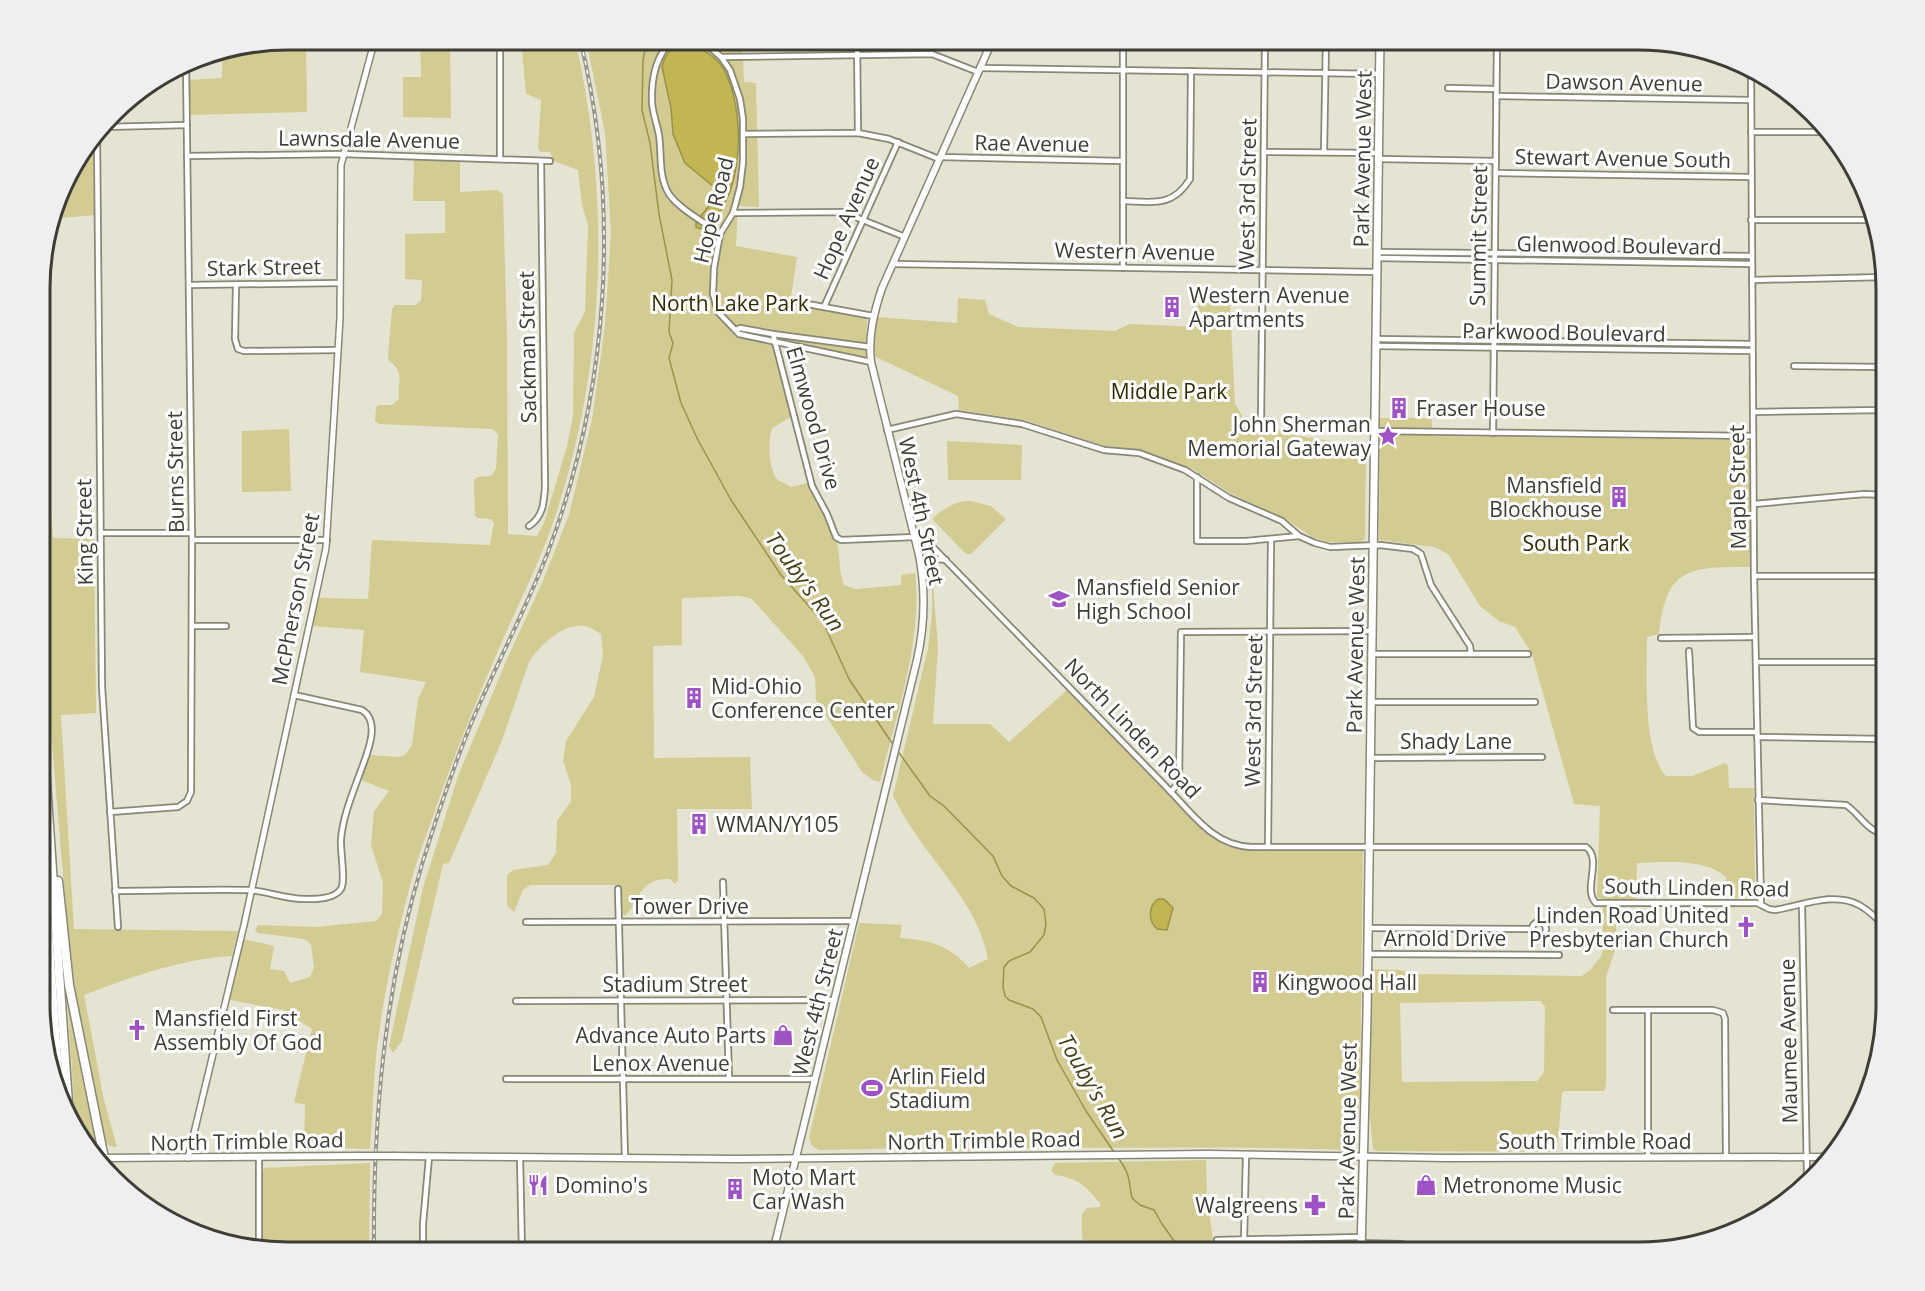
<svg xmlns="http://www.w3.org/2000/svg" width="1925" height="1291" font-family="'Open Sans',sans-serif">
	<rect width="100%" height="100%" fill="#e5e4d2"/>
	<!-- green -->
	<g fill="#d2cb92" fill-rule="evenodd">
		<polygon points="288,39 306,39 307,112 187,115 188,80 222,78 222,52"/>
		<polygon points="420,39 450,39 451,118 403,117 403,77 421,77"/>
		<path d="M521,39H575C611,196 606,364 555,517C541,559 521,599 503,639C477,699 452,760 431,822C424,842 416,862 411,882C397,934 385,987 378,1040C373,1076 373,1113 370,1149L304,1147L305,1105L294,1102L312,1029L283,1010L230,1000L244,939L274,946L270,969L284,971L290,983L310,977L314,968L311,944L304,939L258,933L255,930L258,925L316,927L376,921L382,914L383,883L371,845L374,811L389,791L361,780L370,755L397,757L405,755L412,745L418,699L426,682L360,672L364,630L313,626L318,598L368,599L372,540L490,545L494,523L491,519L478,518L475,516L474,481L477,477L491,476L496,469L498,435L493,429L379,424L375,421L376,407L380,405H392L399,399C397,381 406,373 389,361L388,356L392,309L395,305H416L421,300L422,280L405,279V234L445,233V201H413L414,158L460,159V192L497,190L503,194L507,337L508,534L537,536L544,523L567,446L573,416L574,333L585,312L588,225L582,205L578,170L554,161L550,152H541L538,149L541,100L526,94Z"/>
		<path d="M586,39H742L744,82L756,83L759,207L738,206L736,246L797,257L790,303L867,318L866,354L864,363L772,343L791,417L772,428C768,439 768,471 778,480C781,482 787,484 791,487L807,483L809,484C818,505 833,524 838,546C840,560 839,572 844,585L856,589L901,585V575L915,573C923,640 896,716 880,782L873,780L862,772L816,700L815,677L803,656L752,599L740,596L682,598V645L653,646L654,758L750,757L752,809H677L678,880L675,884L670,879C639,877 639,902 625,916L622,913L621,887L619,885H530L523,890L514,912L507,906V875L513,870L548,865L556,853L557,821L571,801V785L563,760L566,741L594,697L603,655L601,634C596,631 589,626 583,626C562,624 540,645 529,662L501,743L449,863L443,864L402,1041L393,1053L389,1046L423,888L458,776L507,659L542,583L569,515L592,420L605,325L611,233L605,133Z"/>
		<polygon points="93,141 94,215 52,219 65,178"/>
		<polygon points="958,298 985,300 989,314 1018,327 1115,331 1130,324 1197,327 1198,302 1230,304 1235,404 1244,419 1294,435 1366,447 1365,539 1360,542 1327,542 1312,537 1287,520 1230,493 1194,470 1142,450 1104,446 1024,420 959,410 958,396 874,356 876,317 957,323"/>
		<path d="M41,415L46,447L53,538L94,539L96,713L61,715L74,929L238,931L232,956C179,959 132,977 84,995L104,1100L117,1147L109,1146L106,1142L76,1006L71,970L41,612Z"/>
		<path d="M1380,418H1432V436L1744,440L1748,442L1750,446L1751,567C1690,567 1666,566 1659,634L1647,637C1647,673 1642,749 1666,776H1692L1725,763L1728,766L1729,788H1754L1755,896L1753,898H1729L1727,896L1726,877C1706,858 1662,862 1637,863L1636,900L1603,899L1597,897L1600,806L1574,804L1532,654L1515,627L1499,621L1480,606L1448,554L1434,547L1379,540Z"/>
		<polygon points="289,429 291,491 242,492 242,431"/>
		<polygon points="947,441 1022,445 1021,480 948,480"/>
		<path d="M971,501L991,506L1006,519L971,554H966L932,519C944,508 955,501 971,501Z"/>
		<path d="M932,570L938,648L933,724H990L1009,742L1067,690L1206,833L1228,847L1244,850L1363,851L1360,1098L1355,1143L1352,1148L1346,1150C1246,1146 1145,1148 1045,1148C1005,1148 961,1156 922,1148L819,1150L812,1146L809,1138L859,923L902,925L900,938C929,940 950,945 969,968L988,959C978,905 937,869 909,824C903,815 898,805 893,796L928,648L932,614Z"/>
		<path d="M1603,906H1616V947L1606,977V1085L1604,1091H1564L1562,1093L1557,1152L1376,1151L1373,1149L1369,1106L1372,969L1398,970L1417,974L1582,976L1591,969L1602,955ZM1527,1001H1541L1545,1007L1544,1072L1537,1081L1402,1082L1400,1003Z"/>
		<polygon points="67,998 68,998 99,1145 94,1150 76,1132"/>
		<polygon points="46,1010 47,1010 51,1064 44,1043"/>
		<path d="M1206,1160L1207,1198L1214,1247L1216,1252H1145L1142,1245L1138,1242L1088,1241L1082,1239V1214L1087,1208L1100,1207V1203C1084,1185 1080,1179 1055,1175L1051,1170L1055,1163Z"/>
		<polygon points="370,1163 369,1252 331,1252 331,1241 263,1242 263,1172 264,1168"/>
	</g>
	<!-- water -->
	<g fill="#c2b653" stroke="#9a924a" stroke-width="1.5">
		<path d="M690,44C703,49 715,56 723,68C746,107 747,205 700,229L696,227V222L720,192L685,163L673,134L671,108L662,67L664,60L670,50L677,46Z"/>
		<path d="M1158,899H1164L1173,908L1167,930L1157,929C1148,921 1148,906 1158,899Z"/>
	</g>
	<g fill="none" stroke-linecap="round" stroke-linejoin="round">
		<!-- stream -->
		<g stroke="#9a924a" stroke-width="1.5">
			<polyline points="647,39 643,61 642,110 650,143 659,214 672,280 669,332 673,343 669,358 681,403 697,438 731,500 781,575 823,622 849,679 894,746"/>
			<polyline points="897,750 930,796 944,806 993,856 1002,876 1011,886 1034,898 1044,909 1046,924 1044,935 1030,952 1009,961 1004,967 1003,987 1005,996 1009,1000 1033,1009 1041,1017 1057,1060 1086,1111 1114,1152"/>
			<path d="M1119,1159C1131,1176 1128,1179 1132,1198L1140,1205L1154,1210L1162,1224L1182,1252"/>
		</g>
		<defs>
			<g id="minor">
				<path d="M673,39C656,55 651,79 652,103C653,114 657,124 659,135C662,155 658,176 669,194C679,209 706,223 720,234"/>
				<polyline points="701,39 721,57 730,70 740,99 743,119 743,162 740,187 733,213 720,234 714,268 713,294 718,312 739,334 871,362"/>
				<polyline points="857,39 858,133"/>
				<polyline points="1123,39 1123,268"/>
				<polyline points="721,57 932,54 978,72"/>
				<polyline points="980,68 1380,74"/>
				<polyline points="1751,69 1754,576 1761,904"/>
				<polyline points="1448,88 1496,89"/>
				<polyline points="1496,96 1751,100"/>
				<polyline points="103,127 187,125"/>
				<polyline points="1751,132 1823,132"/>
				<polyline points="744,134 858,133 889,139 939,159"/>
				<polyline points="97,135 102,687 118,927"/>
				<polyline points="1264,152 1379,153"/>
				<polyline points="1324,152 1326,39"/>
				<polyline points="187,156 343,154 550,161"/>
				<polyline points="940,157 1123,161"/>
				<polyline points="500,159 500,39"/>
				<polyline points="1379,159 1496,161"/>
				<polyline points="1496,173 1751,177"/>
				<path d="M1123,201C1152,202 1172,208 1190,179L1191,71"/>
				<polyline points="733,213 843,212 905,237"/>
				<polyline points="1751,220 1870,220"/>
				<polyline points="1378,252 1751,256"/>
				<polyline points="1377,258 1752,264"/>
				<polyline points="893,264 1377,272"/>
				<polyline points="1752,280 1885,277"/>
				<polyline points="189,285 340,283"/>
				<polyline points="236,285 235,339 238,349 244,351 338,350"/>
				<polyline points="791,301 873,316"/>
				<polyline points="824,307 898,142"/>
				<polyline points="736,330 740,328 773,334 870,347"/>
				<path d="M773,334L812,486L827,514L836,537L841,540L915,537L926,540L1171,792C1194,816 1215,846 1251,847H1586C1603,859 1582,890 1596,903H1757L1769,909L1775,910C1801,906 1834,891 1859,905C1869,910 1876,919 1885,925"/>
				<polyline points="1376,339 1752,344"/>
				<polyline points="1376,346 1752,351"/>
				<polyline points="1794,366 1885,367"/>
				<polyline points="1753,412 1885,410"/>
				<polyline points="1261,422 1265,39"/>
				<polyline points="887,430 956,414 1022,424 1104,450 1139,453 1185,470 1229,498 1282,521 1299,536 1315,543 1330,547 1380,545 1413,549 1421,554 1431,585 1470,646 1471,654"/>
				<polyline points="1375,431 1753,436"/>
				<polyline points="1493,433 1497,39"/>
				<polyline points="1197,477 1197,541 1246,541 1299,536"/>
				<polyline points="1754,504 1864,494 1885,495"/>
				<path d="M529,526C543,517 544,503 545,487L541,161"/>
				<polyline points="101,533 192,533"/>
				<polyline points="192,540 327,540"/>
				<polyline points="1754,576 1885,576"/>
				<polyline points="923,579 931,561 938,559 946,560"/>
				<polyline points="192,626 226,626"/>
				<polyline points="1661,638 1755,637"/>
				<polyline points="1689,651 1693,728 1699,732 1757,732"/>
				<polyline points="1372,654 1528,654"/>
				<polyline points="1756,662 1885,662"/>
				<polyline points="1371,702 1535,702"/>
				<polyline points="1757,737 1885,739"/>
				<polyline points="1370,758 1542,757"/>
				<polyline points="1171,792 1179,782 1181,632 1372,631"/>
				<path d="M1758,800L1846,805C1861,815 1866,831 1885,834"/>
				<polyline points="110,812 178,807 187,801 191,792 192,540 186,62"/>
				<polyline points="1268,847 1271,539"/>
				<polyline points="723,882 729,1079"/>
				<polyline points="618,889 625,1158"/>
				<path d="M115,891C160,891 204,889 248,890C268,891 287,900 307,899C318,899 334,899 341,889C346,880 340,851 341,839C343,816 352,795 360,773C366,756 382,722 362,710L294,695"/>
				<polyline points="1802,905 1807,1176"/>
				<circle cx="1539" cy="929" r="7"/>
				<polyline points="526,922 854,921"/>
				<polyline points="1885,926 1885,989"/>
				<polyline points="1368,928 1532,929"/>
				<polyline points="1367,954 1559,955"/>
				<polyline points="516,1001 834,1000"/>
				<polyline points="1613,1010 1713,1010 1723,1013 1725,1019 1726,1157"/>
				<polyline points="506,1079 815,1079"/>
				<polyline points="520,1157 522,1252"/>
				<polyline points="1648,1157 1648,1010"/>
				<polyline points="259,1158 259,1247"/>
				<polyline points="1217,1240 1361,1237"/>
				<polyline points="1244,1240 1246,1155"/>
				<polyline points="1361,1243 1402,1244 1419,1252"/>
				<polyline points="522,1248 1139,1245"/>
				<polyline points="423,1252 423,1224 429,1157"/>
			</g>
			<polyline id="tertiary" points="188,1158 244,925 326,548 340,318 341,165 375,39"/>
			<g id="secondary">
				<polyline points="394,1156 738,1159 1208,1154 1446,1158 1827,1157"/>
				<polyline points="102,1158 359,1156"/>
				<path d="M773,1252L917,660C925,624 926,591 919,555L871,362C868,336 874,312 882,288L993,39"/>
			</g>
			<polyline id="primary" points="1361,1252 1367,1015 1380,39"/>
			<g id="motorway">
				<polyline points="41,709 69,1118"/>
				<polyline points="41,830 59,1087"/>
				<polyline points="58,881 69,985 105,1163"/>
				<polyline points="41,1031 45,959"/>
			</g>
		</defs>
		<!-- minor casing -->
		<use href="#minor" stroke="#898776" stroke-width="8"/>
		<!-- tertiary casing -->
		<use href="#tertiary" stroke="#898776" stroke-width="8"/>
		<!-- secondary casing -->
		<use href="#secondary" stroke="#898776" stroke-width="9"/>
		<!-- primary casing -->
		<use href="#primary" stroke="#898776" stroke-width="10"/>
		<!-- motorway casing -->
		<use href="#motorway" stroke="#898776" stroke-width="11"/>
		<!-- minor -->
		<use href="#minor" stroke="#fff" stroke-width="4.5"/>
		<!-- tertiary -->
		<use href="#tertiary" stroke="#fff" stroke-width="5"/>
		<!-- secondary -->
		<use href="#secondary" stroke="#fff" stroke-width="6"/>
		<!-- primary -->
		<use href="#primary" stroke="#fff" stroke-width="7"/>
		<!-- motorway -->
		<use href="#motorway" stroke="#fff" stroke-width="8"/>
		<defs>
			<path id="rail" d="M374,1252C373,1120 384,988 423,861C438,813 454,765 473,719C497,663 526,609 548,552C609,390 621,207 580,39"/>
		</defs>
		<!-- rail casing -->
		<use href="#rail" stroke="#979689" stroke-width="4"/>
		<!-- rail -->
		<use href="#rail" stroke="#fff" stroke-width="1.5" stroke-dasharray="4.5" stroke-linecap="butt"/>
		<defs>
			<polyline id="secondary-bridge" points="359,1156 394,1156"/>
		</defs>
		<!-- secondary-bridge casing -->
		<use href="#secondary-bridge" stroke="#898776" stroke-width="9" stroke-linecap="butt"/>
		<!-- secondary-bridge -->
		<use href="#secondary-bridge" stroke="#fff" stroke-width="6"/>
	</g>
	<!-- icons -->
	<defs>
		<symbol id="building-bare" viewBox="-9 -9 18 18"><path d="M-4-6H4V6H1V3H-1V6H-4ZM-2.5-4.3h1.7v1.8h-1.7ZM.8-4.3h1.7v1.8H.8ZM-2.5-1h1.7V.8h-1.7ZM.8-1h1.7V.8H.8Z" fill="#9e53c5" stroke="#fff" stroke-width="2.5" paint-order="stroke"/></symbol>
		<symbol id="sight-bare" viewBox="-9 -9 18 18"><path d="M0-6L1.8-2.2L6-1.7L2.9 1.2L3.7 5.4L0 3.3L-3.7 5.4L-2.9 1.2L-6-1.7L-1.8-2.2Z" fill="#9e53c5" stroke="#fff" stroke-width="2.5" paint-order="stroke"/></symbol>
		<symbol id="school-bare" viewBox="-9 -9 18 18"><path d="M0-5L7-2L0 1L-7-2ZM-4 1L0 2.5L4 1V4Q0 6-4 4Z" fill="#9e53c5" stroke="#fff" stroke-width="2.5" paint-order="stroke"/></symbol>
		<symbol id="church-bare" viewBox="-9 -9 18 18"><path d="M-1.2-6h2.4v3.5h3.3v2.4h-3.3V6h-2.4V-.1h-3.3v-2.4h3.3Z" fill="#9e53c5" stroke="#fff" stroke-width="2.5" paint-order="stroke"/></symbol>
		<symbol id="shop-bare" viewBox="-9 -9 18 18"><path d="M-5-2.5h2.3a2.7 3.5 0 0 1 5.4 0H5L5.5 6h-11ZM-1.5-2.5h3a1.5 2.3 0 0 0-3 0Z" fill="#9e53c5" stroke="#fff" stroke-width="2.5" paint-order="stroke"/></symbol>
		<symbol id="stadium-bare" viewBox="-9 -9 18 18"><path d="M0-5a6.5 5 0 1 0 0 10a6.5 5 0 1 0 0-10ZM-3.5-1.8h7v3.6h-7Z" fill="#9e53c5" stroke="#fff" stroke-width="2.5" paint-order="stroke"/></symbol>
		<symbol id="restaurant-bare" viewBox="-9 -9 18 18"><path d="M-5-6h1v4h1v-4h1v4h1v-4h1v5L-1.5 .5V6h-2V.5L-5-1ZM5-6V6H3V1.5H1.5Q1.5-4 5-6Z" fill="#9e53c5" stroke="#fff" stroke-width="2.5" paint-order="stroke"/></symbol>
		<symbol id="pharmacy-bare" viewBox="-9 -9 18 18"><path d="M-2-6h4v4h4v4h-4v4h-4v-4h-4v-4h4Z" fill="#9e53c5" stroke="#fff" stroke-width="2.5" paint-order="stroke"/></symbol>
	</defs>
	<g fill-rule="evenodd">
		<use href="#building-bare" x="1157" y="292" width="30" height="30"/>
		<use href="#building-bare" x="1384" y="393" width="30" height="30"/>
		<use href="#sight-bare" x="1373" y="421" width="30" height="30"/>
		<use href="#building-bare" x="1604" y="482" width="30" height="30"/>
		<use href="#school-bare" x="1044" y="584" width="30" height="30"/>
		<use href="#building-bare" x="679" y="683" width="30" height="30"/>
		<use href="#building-bare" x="684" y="809" width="30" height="30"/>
		<use href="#church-bare" x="1731" y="912" width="30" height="30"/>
		<use href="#building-bare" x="1245" y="967" width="30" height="30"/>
		<use href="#church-bare" x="122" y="1015" width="30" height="30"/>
		<use href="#shop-bare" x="768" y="1020" width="30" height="30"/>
		<use href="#stadium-bare" x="857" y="1073" width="30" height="30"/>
		<use href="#restaurant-bare" x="523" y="1170" width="30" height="30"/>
		<use href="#shop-bare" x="1411" y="1170" width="30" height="30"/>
		<use href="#building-bare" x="720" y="1174" width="30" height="30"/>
		<use href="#pharmacy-bare" x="1300" y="1190" width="30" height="30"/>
	</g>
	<g text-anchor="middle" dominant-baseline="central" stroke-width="6" stroke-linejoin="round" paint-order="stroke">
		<!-- street labels -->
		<g font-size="21" fill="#3e3d36" stroke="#fff">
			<text transform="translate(1624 82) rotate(1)">Dawson Avenue</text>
			<text transform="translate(369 139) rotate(1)">Lawnsdale Avenue</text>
			<text transform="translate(1032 143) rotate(1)">Rae Avenue</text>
			<text transform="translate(1623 158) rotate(1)">Stewart Avenue South</text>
			<text transform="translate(1362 159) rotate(-89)">Park Avenue West</text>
			<text transform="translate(1247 194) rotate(-89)">West 3rd Street</text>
			<text transform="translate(713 210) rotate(-76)">Hope Road</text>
			<text transform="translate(846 218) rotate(-66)">Hope Avenue</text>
			<text transform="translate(1478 236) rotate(-89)">Summit Street</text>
			<text transform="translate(1619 245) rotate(1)">Glenwood Boulevard</text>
			<text transform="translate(1135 251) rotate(1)">Western Avenue</text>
			<text transform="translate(264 267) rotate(-1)">Stark Street</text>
			<text transform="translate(1564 332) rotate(1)">Parkwood Boulevard</text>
			<text transform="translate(527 347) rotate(-91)">Sackman Street</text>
			<text transform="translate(814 418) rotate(74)">Elmwood Drive</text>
			<text transform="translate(175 472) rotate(-91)">Burns Street</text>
			<text transform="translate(1737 487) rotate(-91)">Maple Street</text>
			<text transform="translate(922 511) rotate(78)">West 4th Street</text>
			<text transform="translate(84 532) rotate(-91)">King Street</text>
			<text transform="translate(295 599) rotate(-79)">McPherson Street</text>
			<text transform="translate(1355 645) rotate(-89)">Park Avenue West</text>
			<text transform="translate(1253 711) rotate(-89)">West 3rd Street</text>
			<text transform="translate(1133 728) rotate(46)">North Linden Road</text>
			<text x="1456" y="741">Shady Lane</text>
			<text transform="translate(1697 887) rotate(1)">South Linden Road</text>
			<text x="690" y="906">Tower Drive</text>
			<text x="1445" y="938">Arnold Drive</text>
			<text x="675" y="984">Stadium Street</text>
			<text transform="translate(817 1002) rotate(-76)">West 4th Street</text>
			<text transform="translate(1788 1041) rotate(-91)">Maumee Avenue</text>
			<text x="661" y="1063">Lenox Avenue</text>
			<text transform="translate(1347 1131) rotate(-89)">Park Avenue West</text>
			<text transform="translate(984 1140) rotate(-1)">North Trimble Road</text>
			<text transform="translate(247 1141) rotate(-1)">North Trimble Road</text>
			<text x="1595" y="1141">South Trimble Road</text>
		</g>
		<!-- poi labels -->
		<g font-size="21" fill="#3e3d36" stroke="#fff" text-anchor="start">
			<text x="1189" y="295">Western Avenue<tspan x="1189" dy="24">Apartments</tspan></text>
			<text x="1416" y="408">Fraser House</text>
			<text x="1371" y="424" text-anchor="end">John Sherman<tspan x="1371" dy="24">Memorial Gateway</tspan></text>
			<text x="1602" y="485" text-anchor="end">Mansfield<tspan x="1602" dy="24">Blockhouse</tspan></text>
			<text x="1076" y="587">Mansfield Senior<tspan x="1076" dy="24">High School</tspan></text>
			<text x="711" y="686">Mid-Ohio<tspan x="711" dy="24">Conference Center</tspan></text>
			<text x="716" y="824">WMAN/Y105</text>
			<text x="1729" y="915" text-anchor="end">Linden Road United<tspan x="1729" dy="24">Presbyterian Church</tspan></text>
			<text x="1277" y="982">Kingwood Hall</text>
			<text x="154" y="1018">Mansfield First<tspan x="154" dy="24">Assembly Of God</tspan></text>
			<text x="766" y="1035" text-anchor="end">Advance Auto Parts</text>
			<text x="889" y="1076">Arlin Field<tspan x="889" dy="24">Stadium</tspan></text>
			<text x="752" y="1177">Moto Mart<tspan x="752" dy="24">Car Wash</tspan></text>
			<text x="555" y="1185">Domino's</text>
			<text x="1443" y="1185">Metronome Music</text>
			<text x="1298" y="1205" text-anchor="end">Walgreens</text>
		</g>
		<!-- park labels -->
		<g font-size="21" fill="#322d01" stroke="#fff">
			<text x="730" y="303">North Lake Park</text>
			<text x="1169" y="391">Middle Park</text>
			<text x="1576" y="543">South Park</text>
		</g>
		<!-- water labels -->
		<g font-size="22" font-style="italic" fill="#423d13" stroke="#fff">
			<text transform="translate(806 581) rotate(54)">Touby's Run</text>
			<text transform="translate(1094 1086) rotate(60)">Touby's Run</text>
		</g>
	</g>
	<!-- crop -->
	<path d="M0 0H1925V1291H0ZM288 50H1638A238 238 0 0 1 1876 288V1004A238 238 0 0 1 1638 1242H288A238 238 0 0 1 50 1004V288A238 238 0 0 1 288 50Z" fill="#f0efef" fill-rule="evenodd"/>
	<path fill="none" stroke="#3e3d36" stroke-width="3" d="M288 50H1638A238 238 0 0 1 1876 288V1004A238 238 0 0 1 1638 1242H288A238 238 0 0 1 50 1004V288A238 238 0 0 1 288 50Z"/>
</svg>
